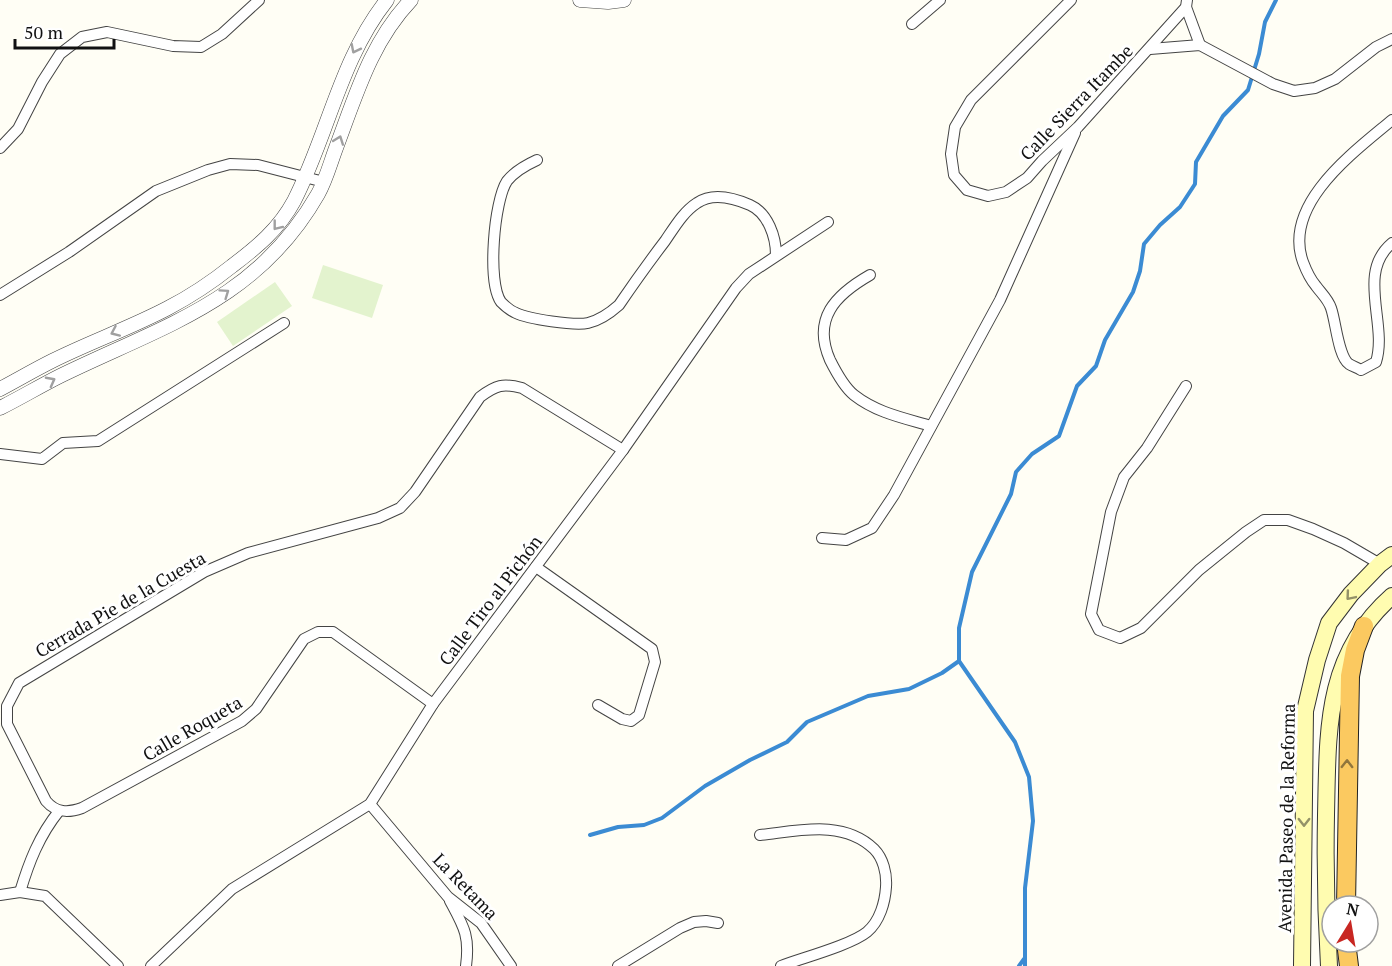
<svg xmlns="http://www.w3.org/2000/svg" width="1392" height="966" font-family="'PT Serif',serif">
	<rect width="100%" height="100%" fill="#fffef5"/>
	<!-- pitch -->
	<g fill="#e3f3ce">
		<polygon points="323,265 383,285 372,318 312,298"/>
		<polygon points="275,282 292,306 233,346 217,322"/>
	</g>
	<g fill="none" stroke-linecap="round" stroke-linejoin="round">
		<!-- stream -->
		<g stroke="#3b8bd3" stroke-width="4">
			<polyline points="590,835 618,827 644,825 662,818 705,786 750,760 787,742 807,722 868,696 909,689 942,673 959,661"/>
			<polyline points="1019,966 1024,959"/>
			<polyline points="1025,966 1025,888 1033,821 1029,777 1015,742 959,661 959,628 972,572 1011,494 1016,472 1032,454 1059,436 1077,386 1096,366 1105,340 1133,292 1140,271 1144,244 1160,225 1180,207 1195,184 1196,162 1223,116 1248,90 1259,54 1265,22 1276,0"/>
		</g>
		<defs>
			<g id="minor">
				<polyline points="1071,0 971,100 955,127 951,154 954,175 967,190 988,196 1006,192 1027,178 1042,161 1078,127 1186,7 1187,0"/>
				<polyline points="1186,7 1200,45"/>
				<polyline points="912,24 940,0"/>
				<polyline points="1150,49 1200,45 1273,84 1294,91 1315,88 1335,79 1376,47 1392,39"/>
				<path d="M1392,120C1354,152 1282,204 1303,262C1306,270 1310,279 1316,286C1321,293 1328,299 1331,308C1336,322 1338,356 1349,364C1352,366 1358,368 1361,370L1376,362C1388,324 1356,273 1392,243"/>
				<polyline points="0,148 18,129 42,82 60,54 82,37 107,32 173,46 201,47 222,34 259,0"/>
				<path d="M537,160C526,165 515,171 507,181C494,201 487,282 501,302C504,305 511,311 516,313C528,319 575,326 588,323C601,320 610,313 619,305C634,283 649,262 665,241C674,228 683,212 697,203C713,192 734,198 750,205C768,213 776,237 776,255"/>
				<path d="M870,275C835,295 812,319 830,360C836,372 844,387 854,395C877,413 904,418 931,426"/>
				<polyline points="0,295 69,252 156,191 208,170 230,164 258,165 324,182"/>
				<polyline points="1186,386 1147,448 1124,477 1111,512 1091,614 1099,630 1120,638 1141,628 1199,570 1246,532 1264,520 1288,520 1313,529 1344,543 1380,564"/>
				<polyline points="0,454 42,459 63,443 98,441 284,323"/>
				<polyline points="822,538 846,540 872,528 894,495 1000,300 1075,133"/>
				<polyline points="536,567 652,649 655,662 639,715 631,721 622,719 598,705"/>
				<path d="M433,704L333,632H318L304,639L256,709L242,721L82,808C68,813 56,813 46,801L7,724V706L19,683L204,572L248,553L378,518L400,508L415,492L480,397C496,385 503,383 522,388L623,450"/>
				<polyline points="370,804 448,897 481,923 511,966"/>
				<path d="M760,835C798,831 843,819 874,849C883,858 887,873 886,887C885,902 880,921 867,932C851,945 802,958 781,966"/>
				<path d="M20,892C29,862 39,836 59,811"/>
				<polyline points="0,895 20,892 45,896 118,966"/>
				<path d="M450,901C464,927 470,936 466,966"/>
				<polyline points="151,966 232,889 370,804 433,704 623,450 736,288 749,274 828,222"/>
				<polyline points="618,966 680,928 694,922 706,921 718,923"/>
			</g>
			<g id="tertiary">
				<polyline points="580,0 608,2 624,0"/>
				<path d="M0,389C17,380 34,370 52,361C90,342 130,328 168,308C191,296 212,282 232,266C257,247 279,229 294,201C328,135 340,59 387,0"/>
				<path d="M0,408C20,398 40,386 60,376C162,326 257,301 318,194C326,180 330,164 336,148C356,95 371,42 411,0"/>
			</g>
			<g id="secondary">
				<polyline points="1302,966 1305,711 1317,660 1329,623 1351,594 1380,564 1392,555"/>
				<path d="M1329,966C1326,916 1325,866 1326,815C1328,732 1324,656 1392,596"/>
			</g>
			<g id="trunk">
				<polyline points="1346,906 1350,676 1355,650 1364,626"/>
				<polyline points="1346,942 1349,966"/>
			</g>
		</defs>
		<!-- minor casing -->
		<use href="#minor" stroke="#444" stroke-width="12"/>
		<!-- tertiary casing -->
		<use href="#tertiary" stroke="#444" stroke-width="15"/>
		<!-- secondary casing -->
		<use href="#secondary" stroke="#333" stroke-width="18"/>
		<!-- trunk casing -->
		<use href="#trunk" stroke="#222" stroke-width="20"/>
		<!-- minor -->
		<use href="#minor" stroke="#fff" stroke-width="10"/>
		<!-- tertiary -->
		<use href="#tertiary" stroke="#fff" stroke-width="14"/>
		<!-- secondary -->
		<use href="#secondary" stroke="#fffcb0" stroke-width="16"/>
		<!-- trunk -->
		<use href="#trunk" stroke="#fbc960" stroke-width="18"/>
	</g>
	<!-- one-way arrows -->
	<defs><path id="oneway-chevron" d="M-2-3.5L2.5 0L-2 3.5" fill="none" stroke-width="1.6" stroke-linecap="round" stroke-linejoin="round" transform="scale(1.5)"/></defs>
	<g stroke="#a0a0a0">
		<use href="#oneway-chevron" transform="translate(355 49) rotate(117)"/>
		<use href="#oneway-chevron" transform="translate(339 140) rotate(-70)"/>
		<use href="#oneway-chevron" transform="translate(277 226) rotate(128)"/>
		<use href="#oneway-chevron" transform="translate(225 293) rotate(-35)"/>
		<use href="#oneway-chevron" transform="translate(115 332) rotate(156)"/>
		<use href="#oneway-chevron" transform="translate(51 381) rotate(-28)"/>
	</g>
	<g stroke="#949268">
		<use href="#oneway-chevron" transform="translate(1350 596) rotate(130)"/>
		<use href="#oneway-chevron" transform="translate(1304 822) rotate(90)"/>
	</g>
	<use stroke="#92763c" href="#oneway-chevron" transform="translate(1347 764) rotate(-89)"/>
	<g text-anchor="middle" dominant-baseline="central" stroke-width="6" stroke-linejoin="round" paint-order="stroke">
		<!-- street labels -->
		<g font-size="18" fill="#111" stroke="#fff">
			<text transform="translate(1076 102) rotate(-46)">Calle Sierra Itambe</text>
			<text transform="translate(490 600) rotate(-53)">Calle Tiro al Pichón</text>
			<text transform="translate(120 604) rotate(-30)">Cerrada Pie de la Cuesta</text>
			<text transform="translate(192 728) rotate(-30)">Calle Roqueta</text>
			<text transform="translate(1286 818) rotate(-89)">Avenida Paseo de la Reforma</text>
			<text transform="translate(466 886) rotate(46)">La Retama</text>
		</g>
	</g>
	<!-- north arrow -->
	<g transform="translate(1350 924) rotate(11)"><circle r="28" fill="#ffffff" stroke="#a0a0a0" stroke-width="1.5"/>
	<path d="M0-4.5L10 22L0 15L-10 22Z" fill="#c82722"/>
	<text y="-9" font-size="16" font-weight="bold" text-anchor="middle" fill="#111111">N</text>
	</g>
	<!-- scale -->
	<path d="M15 39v9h99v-9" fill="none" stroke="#111111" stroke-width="3"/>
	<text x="24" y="39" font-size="18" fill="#111111" stroke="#ffffff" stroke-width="4.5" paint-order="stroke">50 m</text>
</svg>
